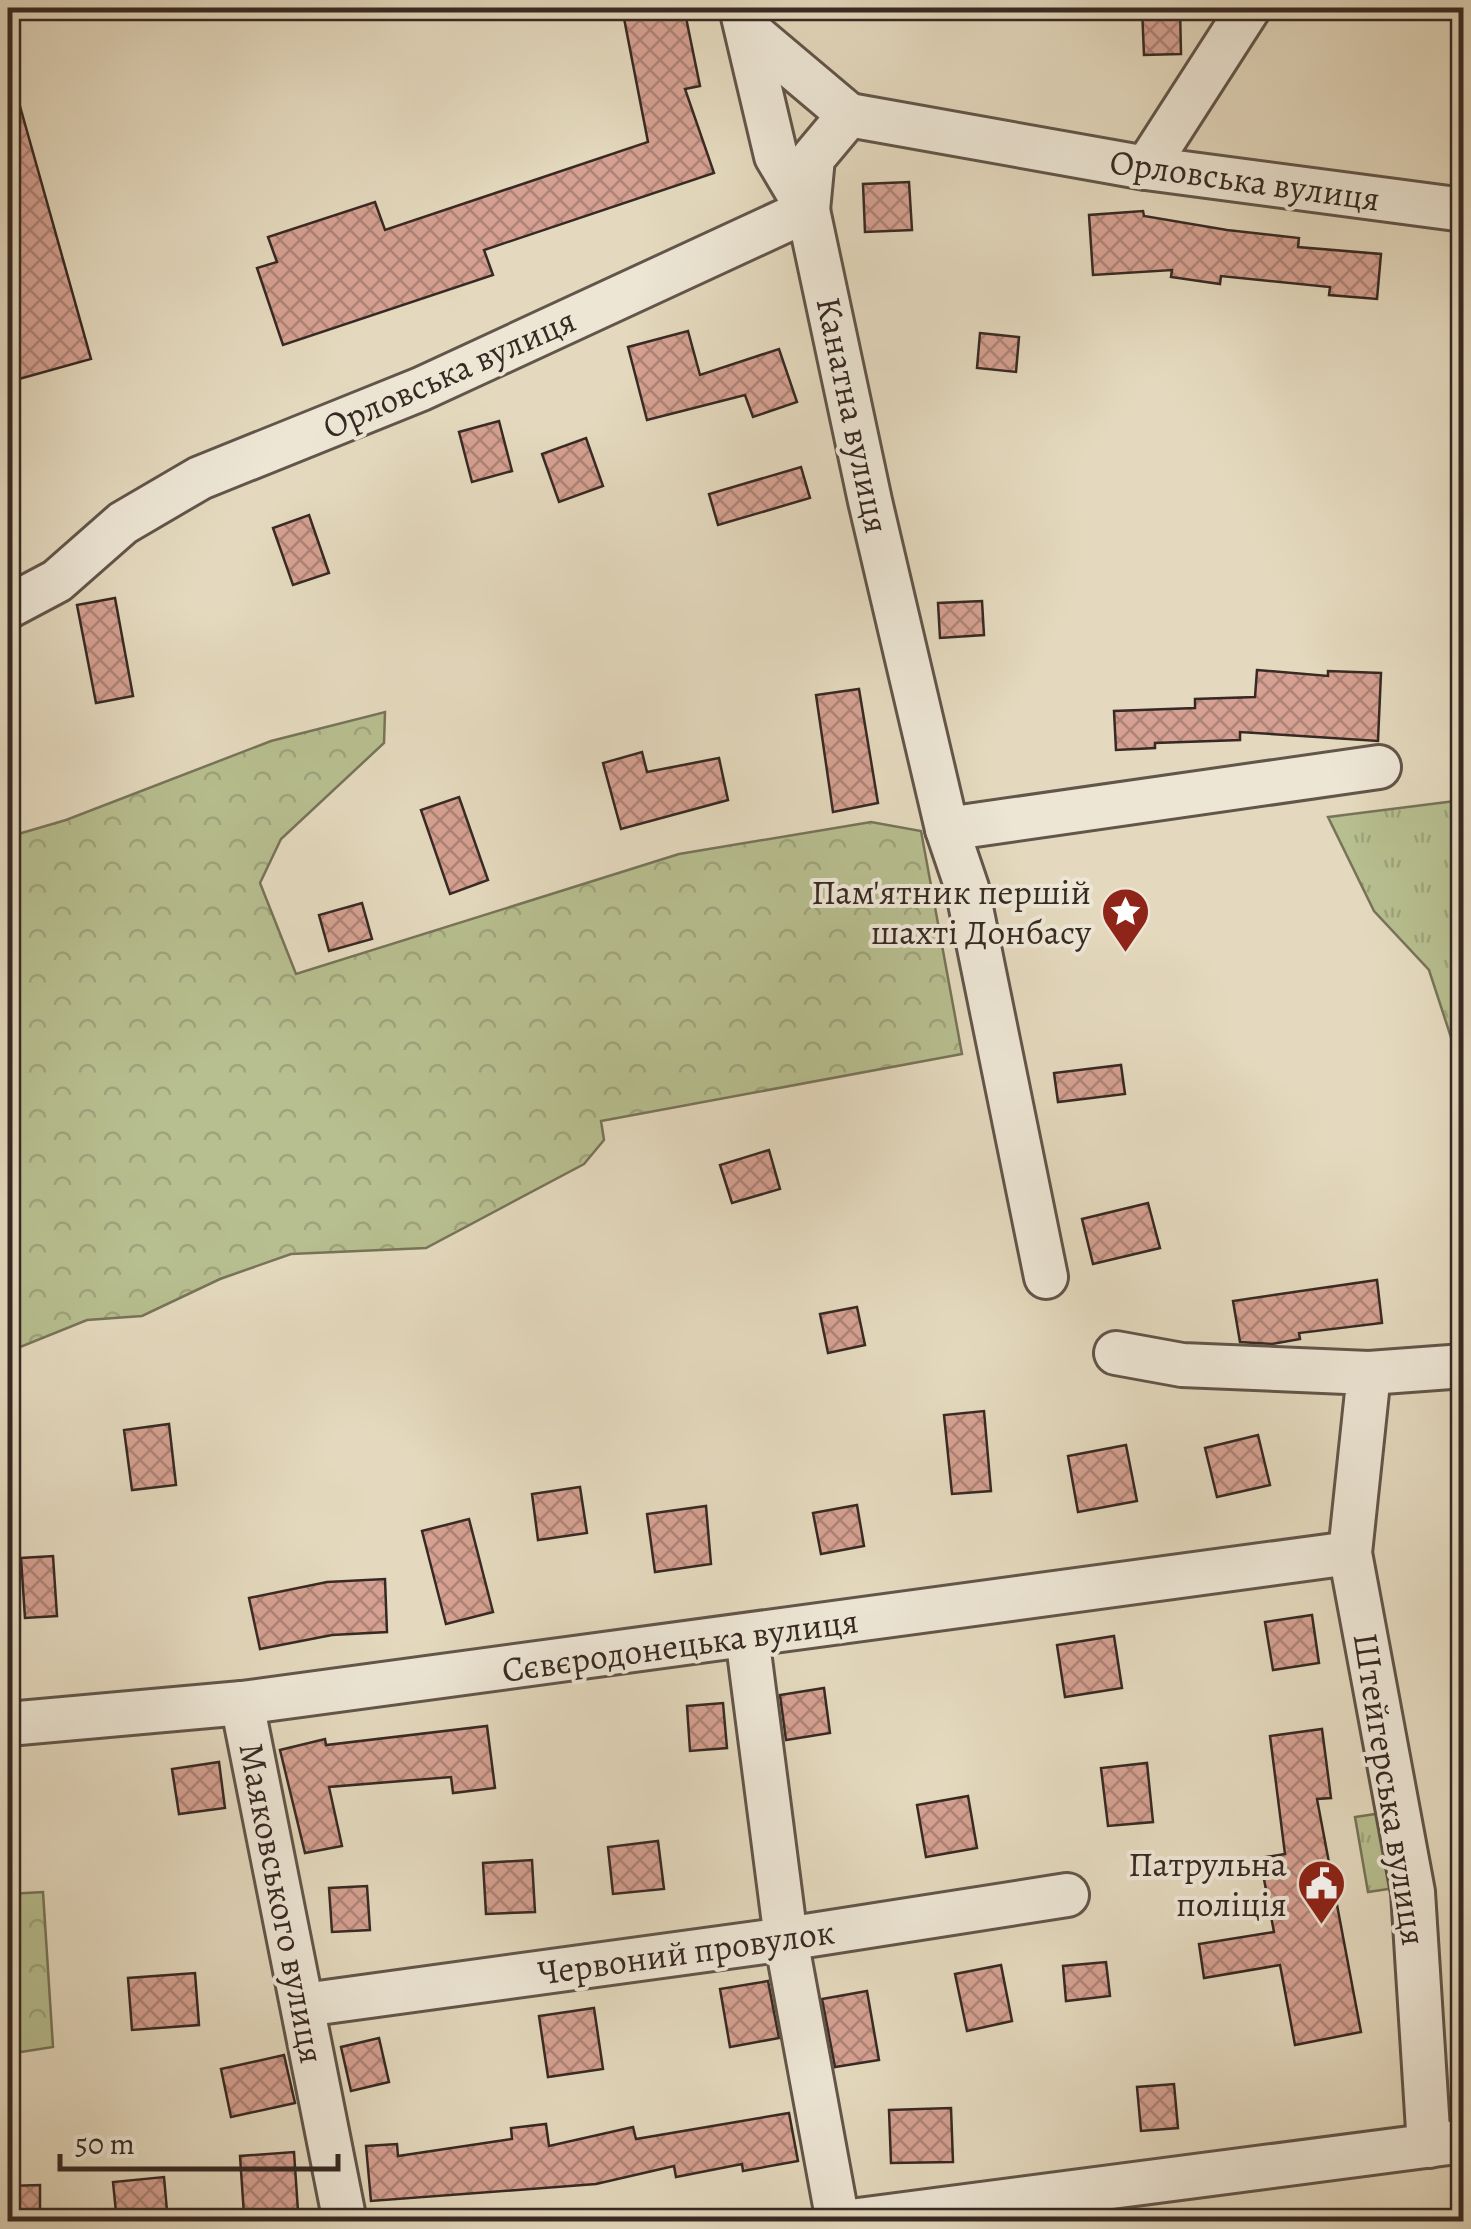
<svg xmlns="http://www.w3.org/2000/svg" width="1471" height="2229" font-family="Alegreya,serif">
	<defs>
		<pattern id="grass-tufts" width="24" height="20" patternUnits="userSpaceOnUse" patternTransform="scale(2.5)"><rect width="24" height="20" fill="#b7be8f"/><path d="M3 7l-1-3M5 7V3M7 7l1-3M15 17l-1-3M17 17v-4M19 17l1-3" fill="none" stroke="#9ea37b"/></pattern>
		<pattern id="forest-crowns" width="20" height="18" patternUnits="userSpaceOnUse" patternTransform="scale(2.5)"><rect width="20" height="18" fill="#b7be8f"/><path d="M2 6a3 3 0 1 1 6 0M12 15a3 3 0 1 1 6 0" fill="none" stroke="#9ea37b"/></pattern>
		<pattern id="building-cross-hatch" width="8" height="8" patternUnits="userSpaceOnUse" patternTransform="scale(2.5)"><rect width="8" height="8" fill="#d6a192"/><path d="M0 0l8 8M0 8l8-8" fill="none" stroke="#ae8377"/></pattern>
	</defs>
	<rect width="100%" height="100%" fill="#e4d9be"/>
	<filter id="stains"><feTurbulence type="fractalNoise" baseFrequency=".002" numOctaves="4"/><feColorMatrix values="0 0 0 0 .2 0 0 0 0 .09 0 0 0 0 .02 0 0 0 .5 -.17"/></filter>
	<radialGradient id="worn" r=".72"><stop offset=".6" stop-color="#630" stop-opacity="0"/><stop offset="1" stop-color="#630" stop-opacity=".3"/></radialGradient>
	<!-- grass -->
	<g fill="url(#grass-tufts)" stroke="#777459" stroke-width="2.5">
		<polygon points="1463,800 1464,800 1463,1074 1429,970 1374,911 1328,817"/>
		<polygon points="1382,1813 1395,1888 1368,1892 1355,1817"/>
	</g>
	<!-- forest -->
	<g fill="url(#forest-crowns)" stroke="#777459" stroke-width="2.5">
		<polygon points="385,712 384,743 281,839 260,883 296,974 679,854 871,822 921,831 962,1054 601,1121 604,1140 584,1164 426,1248 291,1254 220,1279 142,1316 87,1320 8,1352 8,837 66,820 271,741"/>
		<polygon points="43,1892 53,2047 8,2054 8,1894"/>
	</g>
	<!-- building -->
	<g fill="url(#building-cross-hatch)" stroke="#372923" stroke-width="2.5">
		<polygon points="622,8 684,8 700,86 685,89 714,173 484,250 493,275 283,345 257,268 277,262 268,237 375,202 385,230 648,142"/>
		<polygon points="1142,8 1180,8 1181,54 1144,55"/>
		<polygon points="16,92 91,359 8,382 8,93"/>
		<polygon points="909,182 912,230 865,232 863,184"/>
		<polygon points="1143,211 1144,216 1227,230 1299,238 1298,247 1381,254 1377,299 1329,295 1330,287 1221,276 1220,284 1171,277 1172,270 1093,275 1089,215"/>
		<polygon points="688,331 700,375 779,349 797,402 753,417 745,395 647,420 628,347"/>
		<polygon points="980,333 1019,337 1016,372 977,368"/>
		<polygon points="499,421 512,471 472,482 459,432"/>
		<polygon points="586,438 603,486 559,502 542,454"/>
		<polygon points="801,467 810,498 718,525 709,494"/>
		<polygon points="309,515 329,573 293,585 273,528"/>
		<polygon points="115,598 133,696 96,703 77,605"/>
		<polygon points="982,601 984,635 940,638 938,603"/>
		<polygon points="1257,670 1328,676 1328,671 1381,673 1378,741 1240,732 1240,740 1155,743 1155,748 1116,750 1114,711 1195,708 1195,699 1255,697"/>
		<polygon points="859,689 878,803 833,812 816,695"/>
		<polygon points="642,752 647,772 719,758 728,800 621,829 603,763"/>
		<polygon points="459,797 488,880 450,894 421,810"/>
		<polygon points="362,903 372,939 329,951 319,915"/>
		<polygon points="1121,1065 1125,1094 1058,1102 1054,1073"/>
		<polygon points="769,1150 780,1189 732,1203 720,1165"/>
		<polygon points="1148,1203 1160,1248 1093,1264 1082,1219"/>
		<polygon points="1377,1280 1382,1323 1299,1333 1300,1339 1272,1344 1240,1342 1233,1301"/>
		<polygon points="857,1307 865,1345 828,1353 820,1314"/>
		<polygon points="984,1411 991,1491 952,1494 944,1415"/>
		<polygon points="169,1424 176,1485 132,1490 124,1430"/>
		<polygon points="1258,1435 1270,1485 1217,1497 1205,1448"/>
		<polygon points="1126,1445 1137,1501 1078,1512 1068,1456"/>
		<polygon points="580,1487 587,1533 538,1540 532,1494"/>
		<polygon points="857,1505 864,1546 821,1554 813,1513"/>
		<polygon points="706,1506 711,1564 655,1572 647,1514"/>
		<polygon points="469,1519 493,1612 446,1624 422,1531"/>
		<polygon points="53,1556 57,1616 25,1618 21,1558"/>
		<polygon points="385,1579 387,1632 332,1635 260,1649 249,1598 327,1582"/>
		<polygon points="1312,1615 1319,1663 1273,1670 1265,1622"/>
		<polygon points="1114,1636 1122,1688 1065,1697 1057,1645"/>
		<polygon points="824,1688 830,1733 786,1740 780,1695"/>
		<polygon points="723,1703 727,1748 690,1751 687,1706"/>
		<polygon points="487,1726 495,1788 453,1793 451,1777 329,1787 342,1846 305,1853 280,1750 325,1739 326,1745"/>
		<polygon points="1322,1729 1331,1798 1317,1799 1361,2032 1295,2045 1280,1965 1204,1978 1199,1944 1274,1932 1260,1858 1285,1854 1270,1736"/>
		<polygon points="219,1762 225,1808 179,1814 172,1769"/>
		<polygon points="1147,1763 1153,1822 1108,1826 1101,1768"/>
		<polygon points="968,1796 977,1848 926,1857 917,1805"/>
		<polygon points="658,1841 664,1889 613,1894 608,1847"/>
		<polygon points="532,1860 535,1912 486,1914 483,1863"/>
		<polygon points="367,1886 370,1930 332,1932 329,1888"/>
		<polygon points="1106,1962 1110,1996 1066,2001 1063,1966"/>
		<polygon points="1001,1965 1012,2021 967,2031 955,1974"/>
		<polygon points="195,1973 199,2025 132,2030 128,1978"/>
		<polygon points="768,1981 779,2038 730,2047 720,1989"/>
		<polygon points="867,1991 879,2060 835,2067 822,1999"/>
		<polygon points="594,2008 603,2069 548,2077 539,2016"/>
		<polygon points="379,2038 389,2082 351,2091 341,2047"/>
		<polygon points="284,2055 295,2103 231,2117 221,2069"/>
		<polygon points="1174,2084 1178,2128 1141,2131 1137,2087"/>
		<polygon points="951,2108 953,2162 891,2163 889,2110"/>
		<polygon points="789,2113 798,2161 743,2171 742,2164 676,2177 674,2166 596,2184 371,2201 366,2146 397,2144 398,2156 512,2139 511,2128 546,2124 549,2146 633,2127 636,2139"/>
		<polygon points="294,2152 298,2211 244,2215 240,2156"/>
		<polygon points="164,2177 168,2222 117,2222 113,2182"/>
		<polygon points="40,2185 40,2222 8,2222 8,2186"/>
	</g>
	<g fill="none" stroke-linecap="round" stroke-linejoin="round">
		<defs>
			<g id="minor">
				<polyline points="741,8 776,156 808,210 870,501 947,829 967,888 1046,1277"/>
				<polyline points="747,29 849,115"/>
				<polyline points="1146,168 1249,8"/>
				<polyline points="8,607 57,581 123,523 200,478 421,389 808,210 813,158 849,115 1146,168 1464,210"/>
				<polyline points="947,829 1379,767"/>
				<polyline points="1116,1353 1182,1365 1369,1373 1350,1553 1413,1892 1429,2146"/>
				<polyline points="1369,1373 1464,1366"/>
				<polyline points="747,1636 786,1939 838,2222"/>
				<polyline points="242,1703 345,2222"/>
				<polyline points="8,1724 242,1703 1350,1553"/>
				<polyline points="304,2005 786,1939 1067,1895"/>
				<polyline points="843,2222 1464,2141"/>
			</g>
		</defs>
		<!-- minor casing -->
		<use href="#minor" stroke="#62554a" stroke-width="48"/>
		<!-- minor -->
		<use href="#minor" stroke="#ede6d5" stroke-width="42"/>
	</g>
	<!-- icons -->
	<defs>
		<symbol id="sight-pin" viewBox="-11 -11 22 30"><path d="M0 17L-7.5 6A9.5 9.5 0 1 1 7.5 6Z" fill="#8f2418" stroke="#ede6d5"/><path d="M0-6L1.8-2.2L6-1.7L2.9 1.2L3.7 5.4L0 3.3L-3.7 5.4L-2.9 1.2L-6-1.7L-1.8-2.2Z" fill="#fff"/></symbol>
		<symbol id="civic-pin" viewBox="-11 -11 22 30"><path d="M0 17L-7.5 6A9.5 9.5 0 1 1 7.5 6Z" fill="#8f2418" stroke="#ede6d5"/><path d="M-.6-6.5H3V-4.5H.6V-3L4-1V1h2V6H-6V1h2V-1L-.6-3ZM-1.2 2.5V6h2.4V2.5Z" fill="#fff"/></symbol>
	</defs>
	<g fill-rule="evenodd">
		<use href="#sight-pin" x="1098" y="884" width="55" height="75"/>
		<use href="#civic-pin" x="1294" y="1856" width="55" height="75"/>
	</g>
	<g text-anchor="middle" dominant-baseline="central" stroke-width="8" stroke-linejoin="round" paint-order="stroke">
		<!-- street labels -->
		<g font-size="35" fill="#372923" stroke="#ede6d5">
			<text transform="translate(1245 180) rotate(8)">Орловська вулиця</text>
			<text transform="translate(449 373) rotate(-24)">Орловська вулиця</text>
			<text transform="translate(853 415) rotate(78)">Канатна вулиця</text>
			<text transform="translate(680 1645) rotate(-8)">Сєвєродонецька вулиця</text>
			<text transform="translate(1390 1789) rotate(81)">Штейгерська вулиця</text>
			<text transform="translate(282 1903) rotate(79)">Маяковського вулиця</text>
			<text transform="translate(686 1952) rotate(-8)">Червоний провулок</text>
		</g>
		<!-- poi labels -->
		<g font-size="35" fill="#372923" stroke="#ede6d5" text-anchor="end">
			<text x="1091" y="892">Пам'ятник першій<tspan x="1091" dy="40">шахті Донбасу</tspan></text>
			<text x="1287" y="1864">Патрульна<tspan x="1287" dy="40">поліція</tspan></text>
		</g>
	</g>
	<!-- margin -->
	<rect width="1471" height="2229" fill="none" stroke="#e4d9be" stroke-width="40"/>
	<rect x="10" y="10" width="1451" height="2209" fill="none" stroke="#372923" stroke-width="5"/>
	<rect x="20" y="20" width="1431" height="2189" fill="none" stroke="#372923" stroke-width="2.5"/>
	<!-- scale -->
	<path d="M60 2154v15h278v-15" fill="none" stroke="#372923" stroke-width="5"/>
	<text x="75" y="2154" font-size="30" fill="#372923" stroke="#ede6d5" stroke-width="8" paint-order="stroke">50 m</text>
	<rect width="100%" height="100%" filter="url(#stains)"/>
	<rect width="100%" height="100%" fill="url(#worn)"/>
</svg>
